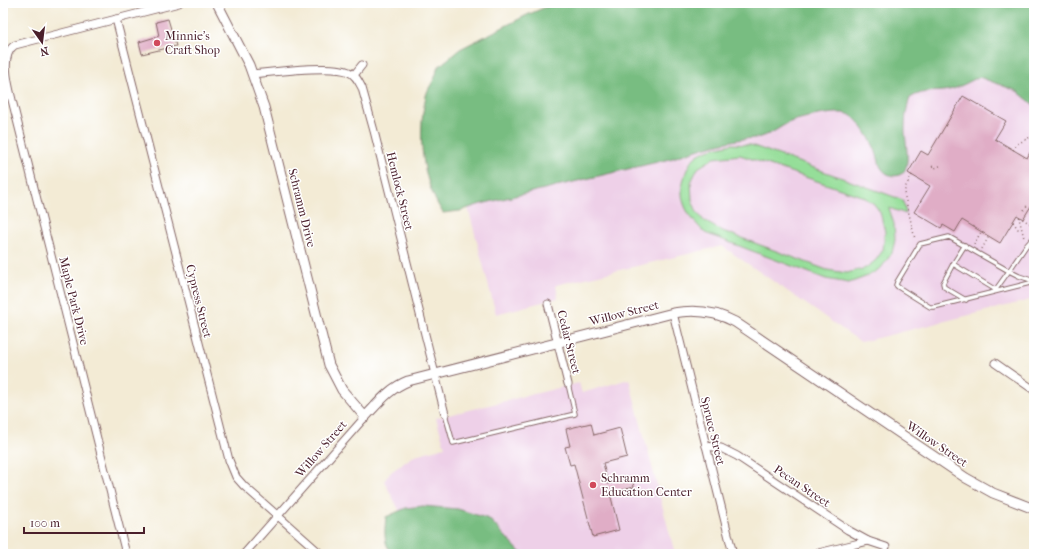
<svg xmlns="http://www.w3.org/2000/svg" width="1037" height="557" font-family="'IM FELL French Canon',serif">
	<rect width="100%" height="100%" fill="#fff"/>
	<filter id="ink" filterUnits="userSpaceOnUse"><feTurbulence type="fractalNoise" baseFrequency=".025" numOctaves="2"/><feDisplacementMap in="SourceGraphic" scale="8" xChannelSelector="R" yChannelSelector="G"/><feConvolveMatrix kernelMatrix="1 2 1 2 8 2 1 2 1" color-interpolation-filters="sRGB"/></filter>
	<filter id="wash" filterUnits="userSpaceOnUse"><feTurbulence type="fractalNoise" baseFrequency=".012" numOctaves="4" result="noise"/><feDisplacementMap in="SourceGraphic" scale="16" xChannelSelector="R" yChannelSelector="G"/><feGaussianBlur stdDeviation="0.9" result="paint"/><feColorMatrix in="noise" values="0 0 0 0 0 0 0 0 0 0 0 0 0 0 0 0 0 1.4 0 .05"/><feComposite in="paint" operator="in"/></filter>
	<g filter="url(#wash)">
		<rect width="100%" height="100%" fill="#f3ebd5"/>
		<!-- built -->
		<g fill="#eed0e8">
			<polygon points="1034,50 1034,299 861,342 722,246 556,285 558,298 496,314 464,192"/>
			<polygon points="629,379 675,554 422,554 384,481 391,472 415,455 445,447 436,418 579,383 582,393"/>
		</g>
		<!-- green -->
		<path fill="#95de99" stroke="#707e62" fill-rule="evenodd" d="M732,144L751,145L903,200L906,214L889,208L894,224L895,240L892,253L881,268L868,276L849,283L826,279L705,233C689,216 677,203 684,178C686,171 689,163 694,158C703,149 719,147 732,144ZM740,155L864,197L874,204L880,212L885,232L883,250L876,260L866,268L847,273L827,270L720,230L704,221L697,212L692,200L691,182L698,168L714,158Z"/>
		<!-- forest -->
		<g fill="#78bd81" stroke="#616e56">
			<path d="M555,3H1034V105L1017,91L979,77C970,81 962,86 953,89C937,94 926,88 910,98C906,109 905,119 905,131C905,141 912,168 901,174C895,178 886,175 882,169C879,166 879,160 877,155C874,144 859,118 848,114C838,110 798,118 788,123C780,127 773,133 764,136C756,139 746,138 737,140C715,144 692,151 670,159L481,204L460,211L443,213C421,180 417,134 426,96C428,86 437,79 437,68L460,49L527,15Z"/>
			<path d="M423,506L458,509L489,519L522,554H394C382,546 385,529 386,517L406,508Z"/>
		</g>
		<g id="blocks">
			<!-- building -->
			<g fill="#e0adc6">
				<polygon points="168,19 176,46 142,54 139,42 159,36 156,22"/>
				<polygon points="963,96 1006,121 995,139 1027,158 1034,145 1034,208 1031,206 1023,219 1017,215 1000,243 962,220 955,232 943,225 941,228 914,212 930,186 908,173 921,151 928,155"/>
				<polygon points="591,423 594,435 620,428 627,457 603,463 608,484 632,478 634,487 610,493 619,530 593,537 574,464 570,465 565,447 570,446 566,429"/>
			</g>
		</g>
	</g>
	<g filter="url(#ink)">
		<use href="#blocks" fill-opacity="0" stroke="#856666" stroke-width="1"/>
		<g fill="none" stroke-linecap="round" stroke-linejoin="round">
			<defs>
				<g id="service">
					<polyline points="1034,237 1026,246 1009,271 1019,276 1034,281"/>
					<polyline points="965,245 953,264 996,290"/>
					<polyline points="953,264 943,283 944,287 966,300"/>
					<polyline points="994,292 1009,271 949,237 920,244 897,282 896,285 898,287 930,307 934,307 1034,282"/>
					<polyline points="445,414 453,443 575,414 568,384"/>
				</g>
				<g id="minor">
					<polyline points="116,19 229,460 236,477 244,486 321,554"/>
					<path d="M253,74C273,72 333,64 349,72C356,75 359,82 362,88L374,131L445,414"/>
					<polyline points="354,75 362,65"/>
					<polyline points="548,304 568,384"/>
					<polyline points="673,313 733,554"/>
					<polyline points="995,363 1034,390"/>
					<polyline points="706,446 721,448 737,456 848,530 868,541 886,547"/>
					<path d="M126,554L12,100C8,84 0,54 15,45L179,3"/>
					<polyline points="244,554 365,417"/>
					<polyline points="814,554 868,541"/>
				</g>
				<path id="tertiary" d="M217,3L249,65L264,107L329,365L342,390L365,417C379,402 390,388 408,381L673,313C695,309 715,311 735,322L966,478L993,493L1034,509"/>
			</defs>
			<!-- service casing -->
			<use href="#service" stroke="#856666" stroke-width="5.5"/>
			<!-- minor casing -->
			<use href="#minor" stroke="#856666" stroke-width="9"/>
			<!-- tertiary casing -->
			<use href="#tertiary" stroke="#856666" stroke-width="11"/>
			<!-- path -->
			<g stroke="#856666" stroke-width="1.5" stroke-dasharray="1 3" stroke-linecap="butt">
				<polyline points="1013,150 1017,144 1034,135"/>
				<polyline points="932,166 935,168 942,165"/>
				<polyline points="912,175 906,186 904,193 915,239"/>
				<polyline points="1024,210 1028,204"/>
				<polyline points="1019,217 1034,226"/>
				<polyline points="1020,217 1019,218 1024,238"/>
				<polyline points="1013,222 1018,229 1021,228"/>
				<polyline points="974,244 981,232"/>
				<polyline points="982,249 989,236"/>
			</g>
			<!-- service -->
			<use href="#service" stroke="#fff" stroke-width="3.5"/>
			<!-- minor -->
			<use href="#minor" stroke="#fff" stroke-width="7"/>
			<!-- tertiary -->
			<use href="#tertiary" stroke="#fff" stroke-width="9"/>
		</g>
	</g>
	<!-- markers -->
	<g fill="#d1495b" stroke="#fff" stroke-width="1.5">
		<circle cx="157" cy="43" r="4"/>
		<circle cx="593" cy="485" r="4"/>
	</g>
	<g text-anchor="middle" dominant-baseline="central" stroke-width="3" stroke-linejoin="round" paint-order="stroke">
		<!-- poi labels -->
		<g font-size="12" fill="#4a1f2b" stroke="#fff" text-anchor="start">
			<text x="165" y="36">Minnie's<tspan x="165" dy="14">Craft Shop</tspan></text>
			<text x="601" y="478">Schramm<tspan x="601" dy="14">Education Center</tspan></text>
		</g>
		<!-- street labels -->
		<g font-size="12" fill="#4a1f2b" stroke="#fff">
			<text transform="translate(400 191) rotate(76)">Hemlock Street</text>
			<text transform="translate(302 208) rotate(76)">Schramm Drive</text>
			<text transform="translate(74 301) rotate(76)">Maple Park Drive</text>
			<text transform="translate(199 301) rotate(76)">Cypress Street</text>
			<text transform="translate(624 313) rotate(-14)">Willow Street</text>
			<text transform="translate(569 342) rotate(76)">Cedar Street</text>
			<text transform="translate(713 431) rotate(76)">Spruce Street</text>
			<text transform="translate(937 444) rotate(34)">Willow Street</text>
			<text transform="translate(321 449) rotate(-49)">Willow Street</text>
			<text transform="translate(802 486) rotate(34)">Pecan Street</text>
		</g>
	</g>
	<!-- margin -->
	<rect width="1037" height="557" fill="none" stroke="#fff" stroke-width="16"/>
	<!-- north arrow -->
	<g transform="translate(42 42) rotate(166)" stroke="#ffffff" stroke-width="3" paint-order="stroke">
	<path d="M0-3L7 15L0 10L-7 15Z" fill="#4a1f2b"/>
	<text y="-6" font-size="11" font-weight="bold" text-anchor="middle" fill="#4a1f2b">N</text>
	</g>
	<!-- scale -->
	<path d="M24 527v6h120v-6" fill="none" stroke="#4a1f2b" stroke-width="2"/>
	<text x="30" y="527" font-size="12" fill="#4a1f2b" stroke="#ffffff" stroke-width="3" paint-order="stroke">100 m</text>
</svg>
